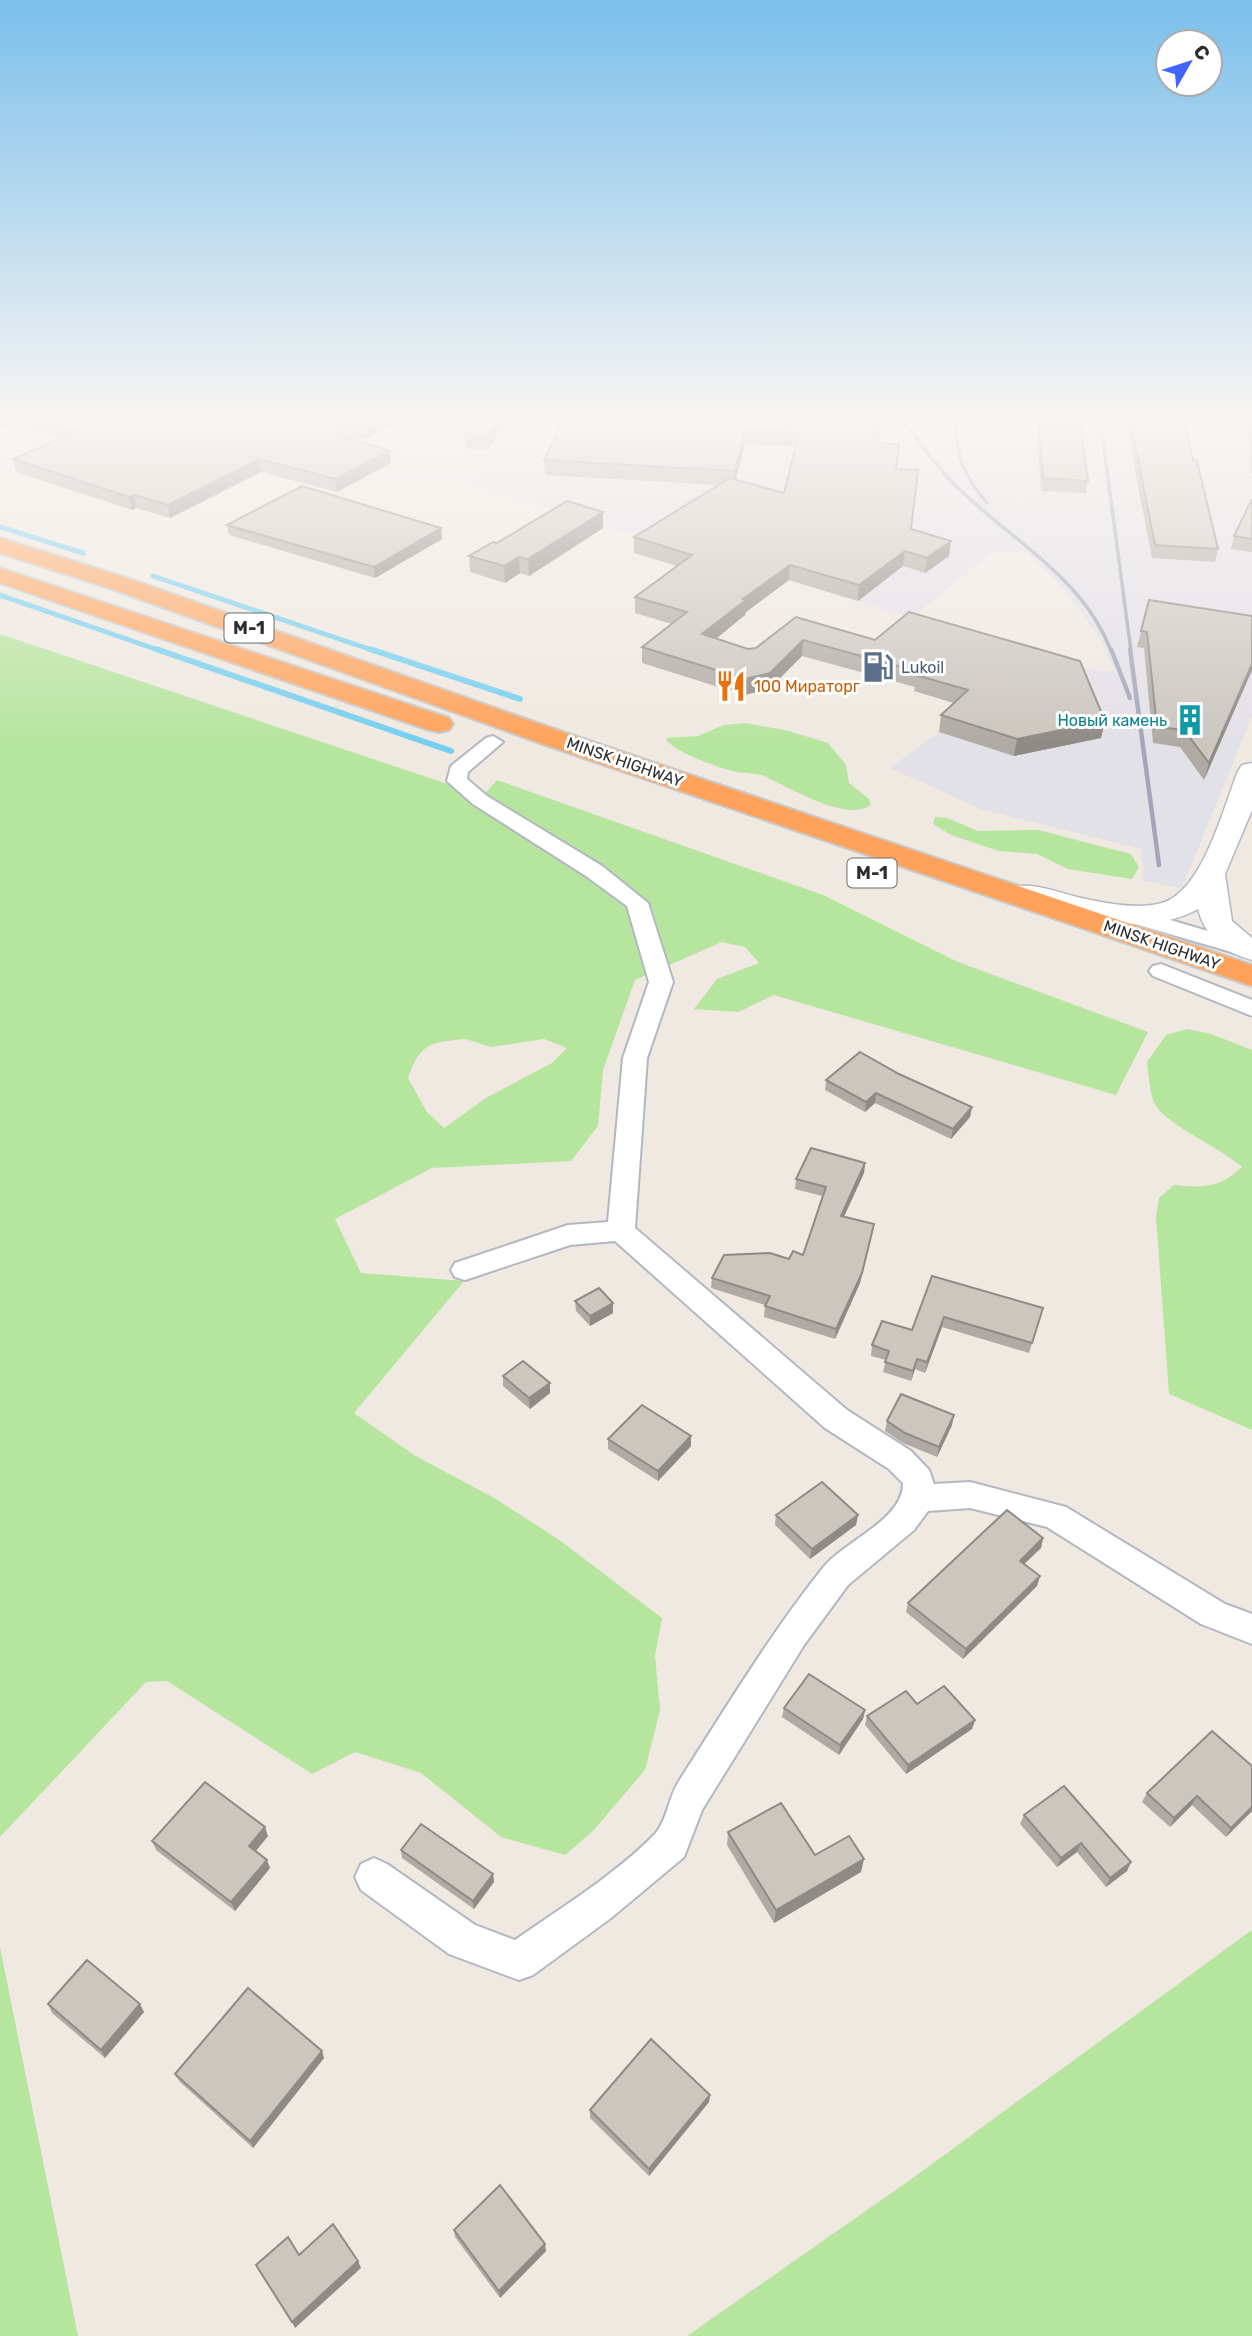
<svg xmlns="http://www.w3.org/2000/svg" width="1252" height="2336" font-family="Rubik,sans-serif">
	<rect width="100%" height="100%" fill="#efe9e1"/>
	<!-- industrial -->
	<path fill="#e3e1e8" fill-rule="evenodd" d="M513,418H1252V716L1182,888L1144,881L1141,849L981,809L890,768L939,732L965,707L914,691L953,656L910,617L473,486ZM993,552H1026L1065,590L1101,640L1115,671H1097L912,617Z"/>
	<!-- green -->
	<g fill="#b6e59e" fill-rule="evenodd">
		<path d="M0,634L483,796L497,780L823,895L958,962L1148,1032L1116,1095L774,995L738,1012L694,1009L717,979L759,963L745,947L722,942L635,980L603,1070L598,1126L571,1161L432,1168L335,1219L361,1273L464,1281L354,1413L414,1455L494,1498L558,1539L662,1618L655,1656L660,1710L645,1770L593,1831L565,1855L501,1837L421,1773L355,1752L312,1774L167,1681L146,1682L0,1837ZM466,1039L491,1047L544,1039L567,1048L552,1063L486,1098L444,1128L427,1112L408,1078C420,1043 431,1042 466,1039Z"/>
		<path d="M745,723L789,731L828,743L846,765L849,783L869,799L871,805C846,823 789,787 764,776C754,772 743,774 732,771C718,767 670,751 666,738L698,736L724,725Z"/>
		<polygon points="935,817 947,818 978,831 1038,830 1131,854 1139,867 1132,879 1068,869 1037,854 999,851 951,835 933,824"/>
		<path d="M1187,1029L1211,1034L1252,1050V1430L1169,1394L1156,1217L1159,1198L1174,1185C1202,1188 1221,1188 1242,1167C1222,1149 1168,1125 1156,1106C1149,1095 1149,1074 1147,1062L1166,1035Z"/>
		<polygon points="1252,1930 1252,2336 687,2336 910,2180"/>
		<polygon points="0,1947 78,2336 0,2336"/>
	</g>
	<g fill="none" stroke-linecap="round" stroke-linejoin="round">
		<!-- stream-far1 -->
		<g stroke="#75cff0" stroke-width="5">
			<polyline points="0,527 83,553"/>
			<polyline points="153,576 375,651"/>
			<polyline points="0,595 161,651"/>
		</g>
		<!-- stream -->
		<g stroke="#75cff0" stroke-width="6">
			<polyline points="156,649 451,751"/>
			<polyline points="370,649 520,699"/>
		</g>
		<defs>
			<g id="street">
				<path d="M493,736L503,742L468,772L467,779L487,796L602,866L648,903L673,982L647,1058L635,1228L847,1410L911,1451L929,1470L934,1484L970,1482L1066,1507L1225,1604L1252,1614V1644L1201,1624L1047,1527L970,1508L928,1511L914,1530L848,1585L804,1645L702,1810L684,1857L611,1918L533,1975L519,1980L449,1954L361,1890L355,1877L361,1864L374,1858L387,1864L475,1925L515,1940C561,1908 616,1874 655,1834C667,1821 669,1796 679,1781C725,1709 769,1636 822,1569C842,1542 904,1520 903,1483L889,1469L825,1428L615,1241L570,1245L465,1280L455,1277L451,1270L455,1263L568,1225L608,1222L623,1058L649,982L627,906L586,876L473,804L447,781L451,766L486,738Z"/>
				<polygon points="1126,907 1252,944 1252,958 1118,919 1115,914"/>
				<polygon points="1161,964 1252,1000 1252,1016 1153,976 1149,971 1153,966"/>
			</g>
			<path id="secondary" d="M1252,763V810L1225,874L1232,921L1252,938V960C1225,953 1205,937 1198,909C1142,940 1070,915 1012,901L1008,894L1012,887C1034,882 1059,893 1081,898C1105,903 1137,910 1162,903C1203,891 1223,808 1238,771L1242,765Z"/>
			<g id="highway">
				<polygon points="0,538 127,578 560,731 1252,965 1252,986 540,743 109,588 0,553"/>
				<polygon points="0,568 449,718 453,724 449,730 439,732 429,730 0,583"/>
			</g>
		</defs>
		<!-- street casing -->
		<use href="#street" stroke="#b4b7c1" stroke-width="4"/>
		<!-- secondary casing -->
		<use href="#secondary" stroke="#b4b7c1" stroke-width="3"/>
		<!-- highway casing -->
		<use href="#highway" stroke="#c9c9c9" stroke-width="4"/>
		<!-- street -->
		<use href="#street" fill="#fff" fill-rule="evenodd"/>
		<!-- secondary -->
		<use href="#secondary" fill="#fff" fill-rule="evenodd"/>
		<!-- highway -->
		<use href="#highway" fill="#ffa35c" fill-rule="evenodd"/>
		<!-- rail-far1 -->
		<g stroke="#a3a6b8" stroke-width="3.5">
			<path d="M901,418C917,439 933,462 951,481C1005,537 1082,574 1111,651"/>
			<path d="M955,418C954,452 965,478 987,503"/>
			<polyline points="1100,418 1131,651"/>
		</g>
		<!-- rail -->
		<g stroke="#a3a6b8" stroke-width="4.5">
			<polyline points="1111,649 1130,698"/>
			<polyline points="1130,649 1159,865"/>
		</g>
	</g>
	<!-- wall -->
	<g fill="#afaba4" fill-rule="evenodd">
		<polygon points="0,418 407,418 365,439 344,437 390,451 391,463 337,492 261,472 170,518 136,508 132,510 16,472 13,459 63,438 15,424 0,429"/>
		<polygon points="475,418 506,418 488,450 466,448 465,435"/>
		<path d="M563,418H867L878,443L896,469L911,529L951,541L949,556L925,573L903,566L858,601L789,580L746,612L745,615L716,639L748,649L756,648L796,617L1105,721L1101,738L1014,756L939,732L941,715L954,703L914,691L915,687L802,656L769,689L744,695L642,663V647L672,624L635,613V597L677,566L634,553V537L719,485L545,475L544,460ZM745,444L795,447L784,493L736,480Z"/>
		<polygon points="1125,418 1183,418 1193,460 1218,549 1215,562 1152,558"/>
		<polygon points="1247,418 1252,418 1252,473 1251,473"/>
		<polygon points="1039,424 1088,481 1086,493 1041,491 1037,436"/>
		<polygon points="1252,499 1252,552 1231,549 1234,536"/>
		<polygon points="603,512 603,528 529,576 520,573 505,583 470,572 469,556 497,543"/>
		<polygon points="227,525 441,528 442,539 375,578 229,535"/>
		<polygon points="1252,616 1252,670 1204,780 1180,747 1153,743 1144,648 1137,647 1141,631"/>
		<polygon points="899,1074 972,1107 970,1117 951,1139 875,1103 865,1112 825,1090 826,1080"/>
		<polygon points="865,1163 864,1173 844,1217 872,1234 860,1283 835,1339 764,1317 765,1305 711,1288 712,1278 803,1255 822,1196 795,1189 796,1179"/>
		<polygon points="932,1276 1040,1318 1029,1353 942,1327 925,1373 915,1369 911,1381 883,1372 886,1360 871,1356 872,1345 912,1330"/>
		<polygon points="575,1301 613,1313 590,1326 576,1311"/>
		<polygon points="503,1376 550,1393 530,1409 503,1386"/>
		<polygon points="887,1421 952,1425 937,1457 903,1443 885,1431"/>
		<polygon points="691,1436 691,1446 658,1481 608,1449 608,1439"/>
		<polygon points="776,1515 858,1515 856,1525 810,1559 775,1525"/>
		<polygon points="1043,1538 1041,1548 1024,1564 1040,1576 1037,1586 963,1659 906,1612 908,1603"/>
		<polygon points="917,1704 975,1720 972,1729 906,1774 865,1725 867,1716"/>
		<polygon points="784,1708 865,1710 863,1719 839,1755 782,1717"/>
		<polygon points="1212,1731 1252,1811 1226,1837 1192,1805 1170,1827 1142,1802 1147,1793"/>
		<polygon points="1024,1815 1131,1862 1127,1871 1106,1887 1077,1852 1057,1867 1020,1824"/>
		<polygon points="728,1832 815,1855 861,1872 774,1923 727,1845"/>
		<polygon points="268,1836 256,1851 270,1868 235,1911 156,1850 152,1841"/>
		<polygon points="401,1850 493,1874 494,1882 474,1909 402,1858"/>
		<polygon points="48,2004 144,2012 105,2058 52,2013"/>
		<polygon points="324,2058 253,2148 179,2081 175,2074"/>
		<polygon points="710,2095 709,2102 649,2176 590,2118 590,2110"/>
		<polygon points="454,2230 546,2251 500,2298 455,2237"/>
	</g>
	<!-- shaded-wall -->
	<g fill="#8e8b86">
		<polygon points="0,418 14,418 15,424 0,429"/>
		<polygon points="380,418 406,418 365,439 363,426"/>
		<polygon points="498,418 506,418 488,450 487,437"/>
		<polygon points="745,430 745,444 734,486 735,471"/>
		<polygon points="390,451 391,463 337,492 335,479"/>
		<polygon points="259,459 261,472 170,518 168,505"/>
		<polygon points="134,495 136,508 132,510 129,497"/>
		<polygon points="603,512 603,528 529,576 528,559"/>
		<polygon points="441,528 442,539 375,578 374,567"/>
		<polygon points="951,541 949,556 925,573 927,558"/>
		<polygon points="905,551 903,566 858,601 859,585"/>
		<polygon points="519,557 520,573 505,583 504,566"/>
		<polygon points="790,565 789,580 746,612 745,615 702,650 702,634 743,599"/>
		<polygon points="803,640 802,656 769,689 744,695 745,679"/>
		<polygon points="1252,664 1252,670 1204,780 1209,763"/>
		<polygon points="1105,721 1101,738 1014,756 1017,739"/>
		<polygon points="876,1093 875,1103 865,1112 866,1102"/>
		<polygon points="972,1107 970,1117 951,1139 953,1129"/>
		<polygon points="865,1163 864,1173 839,1227 841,1216"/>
		<polygon points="874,1224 860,1283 835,1339 836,1329"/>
		<polygon points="613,1303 613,1313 590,1326 590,1316"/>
		<polygon points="944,1317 942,1327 925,1373 927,1362"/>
		<polygon points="917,1359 915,1369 911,1381 913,1371"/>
		<polygon points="550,1383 550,1393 530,1409 529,1398"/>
		<polygon points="954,1415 952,1425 937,1457 939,1447"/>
		<polygon points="691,1436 691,1446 658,1481 658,1471"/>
		<polygon points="858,1515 856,1525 810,1559 812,1549"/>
		<polygon points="1043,1538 1041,1548 1017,1571 1020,1561"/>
		<polygon points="1040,1576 1037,1586 963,1659 966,1649"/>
		<polygon points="865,1710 863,1719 839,1755 840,1745"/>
		<polygon points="975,1720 972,1729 906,1774 908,1765"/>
		<polygon points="1197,1796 1192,1805 1170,1827 1174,1818"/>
		<polygon points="1252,1807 1252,1811 1226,1837 1231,1828"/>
		<polygon points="265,1827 268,1836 252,1855 249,1846"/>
		<polygon points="1081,1843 1077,1852 1057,1867 1061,1858"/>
		<polygon points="864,1859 861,1872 774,1923 776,1910"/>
		<polygon points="267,1860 270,1868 235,1911 231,1902"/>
		<polygon points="1131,1862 1127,1871 1106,1887 1110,1878"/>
		<polygon points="493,1874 494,1882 474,1909 473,1901"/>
		<polygon points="140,2004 144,2012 105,2058 101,2050"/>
		<polygon points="322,2051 324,2058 253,2148 250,2141"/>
		<polygon points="710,2095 709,2102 649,2176 649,2169"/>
		<polygon points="545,2244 546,2251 500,2298 499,2291"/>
		<polygon points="358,2261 361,2268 295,2328 292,2322"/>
	</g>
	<!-- building -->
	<g fill="#cbc7bf" stroke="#8e8b86" stroke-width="2">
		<polygon points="35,418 380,418 363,426 340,424 338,435 390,451 335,479 259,459 168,505 134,495 129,497 13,459 78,431"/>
		<polygon points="475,418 498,418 487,437 465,435"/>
		<polygon points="563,418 881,419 877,443 899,444 896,469 918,470 911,529 951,541 927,558 905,551 859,585 790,565 743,599 746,600 702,634 748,649 756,648 796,617 875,640 909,612 1080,661 1105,721 1017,739 941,715 968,690 916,675 920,672 803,640 770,673 745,679 642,647 687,612 635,597 692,555 634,537 730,478 784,493 799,433 745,430 735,471 544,460"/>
		<polygon points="1130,418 1183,418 1193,460 1197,461 1218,549 1155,545"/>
		<polygon points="1039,424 1081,427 1088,481 1043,478"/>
		<polygon points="302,486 441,528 374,567 227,525"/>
		<polygon points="1252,499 1252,539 1234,536"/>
		<polygon points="567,501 603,512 528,559 519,557 504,566 469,556 493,542 497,543"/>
		<polygon points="1149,600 1252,616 1252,664 1209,763 1184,730 1157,727 1147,632 1141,631"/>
		<polygon points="860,1052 899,1074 972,1107 953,1129 876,1093 866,1102 826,1080"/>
		<polygon points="811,1148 865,1163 841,1216 874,1224 862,1273 836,1329 765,1306 770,1296 712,1278 724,1255 770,1253 789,1259 793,1251 803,1255 826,1187 796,1179"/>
		<polygon points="932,1276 1043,1308 1032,1343 944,1317 927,1362 917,1359 913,1371 885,1362 889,1351 872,1345 882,1321 912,1330"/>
		<polygon points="599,1288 613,1303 590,1316 575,1301"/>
		<polygon points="523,1361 550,1383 529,1398 503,1376"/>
		<polygon points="901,1394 954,1415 939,1447 905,1433 887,1421"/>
		<polygon points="642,1405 691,1436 658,1471 608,1439"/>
		<polygon points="822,1482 858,1515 812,1549 776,1515"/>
		<polygon points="1007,1510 1043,1538 1020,1561 1040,1576 966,1649 908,1603"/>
		<polygon points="809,1674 865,1710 840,1745 784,1708"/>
		<polygon points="944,1686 975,1720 908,1765 867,1716 906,1691 917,1704"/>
		<polygon points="1212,1731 1252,1766 1252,1807 1231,1828 1197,1796 1174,1818 1147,1793"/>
		<polygon points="205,1782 265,1827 249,1846 267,1860 231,1902 152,1841"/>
		<polygon points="1064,1786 1131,1862 1110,1878 1081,1843 1061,1858 1024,1815"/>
		<polygon points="781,1803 815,1855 849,1836 864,1859 776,1910 728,1832"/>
		<polygon points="421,1824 493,1874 473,1901 401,1850"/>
		<polygon points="87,1960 140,2004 101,2050 48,2004"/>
		<polygon points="248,1988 322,2051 250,2141 175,2074"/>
		<polygon points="651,2039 710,2095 649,2169 590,2110"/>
		<polygon points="500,2185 545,2244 499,2291 454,2230"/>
		<polygon points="333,2224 358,2261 292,2322 256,2265 288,2237 299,2255"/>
	</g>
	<!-- sky -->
	<linearGradient id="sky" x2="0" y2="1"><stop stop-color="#7abfeb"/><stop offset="0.56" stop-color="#f8f5f2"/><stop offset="1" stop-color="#f8f5f2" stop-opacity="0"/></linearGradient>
	<rect width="1252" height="745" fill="url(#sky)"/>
	<!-- icons -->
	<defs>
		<symbol id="fuel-bare" viewBox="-9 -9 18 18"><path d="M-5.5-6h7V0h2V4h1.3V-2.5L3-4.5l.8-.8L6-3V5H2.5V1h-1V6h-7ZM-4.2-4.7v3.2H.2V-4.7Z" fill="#5c6f8a" stroke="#fff" stroke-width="2.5" paint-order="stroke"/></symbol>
		<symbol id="restaurant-bare" viewBox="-9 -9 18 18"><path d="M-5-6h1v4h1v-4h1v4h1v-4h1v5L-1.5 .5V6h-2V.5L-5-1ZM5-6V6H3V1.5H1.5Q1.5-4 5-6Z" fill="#e8710a" stroke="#fff" stroke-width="2.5" paint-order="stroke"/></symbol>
		<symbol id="building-bare" viewBox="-9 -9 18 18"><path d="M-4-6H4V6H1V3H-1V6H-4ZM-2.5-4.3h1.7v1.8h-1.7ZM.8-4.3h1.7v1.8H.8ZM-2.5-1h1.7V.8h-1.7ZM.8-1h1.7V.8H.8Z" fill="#0f9aa8" stroke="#fff" stroke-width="2.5" paint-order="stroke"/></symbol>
	</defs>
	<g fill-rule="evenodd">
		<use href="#fuel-bare" x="856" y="645" width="44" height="44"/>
		<use href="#restaurant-bare" x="709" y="664" width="44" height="44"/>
		<use href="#building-bare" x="1168" y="698" width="44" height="44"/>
	</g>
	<g text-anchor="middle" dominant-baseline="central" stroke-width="6" stroke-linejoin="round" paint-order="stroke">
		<!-- far-service labels -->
		<g font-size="16" fill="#4e5e75" stroke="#fff" text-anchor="start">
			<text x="901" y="667">Lukoil</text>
		</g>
		<!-- far-food labels -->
		<g font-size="16" fill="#c56008" stroke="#fff" text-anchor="start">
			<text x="754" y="686">100 Мираторг</text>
		</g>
		<!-- far-culture labels -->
		<g font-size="16" fill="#0d838f" stroke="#fff" text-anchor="end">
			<text x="1167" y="720">Новый камень</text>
		</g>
		<!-- far-street labels -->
		<g font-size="16" fill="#2e2e2e" stroke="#fff">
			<text transform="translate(625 762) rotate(19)">MINSK HIGHWAY</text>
			<text transform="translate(1162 945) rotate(19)">MINSK HIGHWAY</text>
		</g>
		<!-- shield labels -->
		<g fill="#fff" stroke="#6d6d6d" stroke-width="2">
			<rect x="224.5" y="613.5" width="49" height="29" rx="5"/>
			<rect x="847.5" y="858.5" width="49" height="29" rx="5"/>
		</g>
		<g font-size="18" font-weight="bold" fill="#2e2e2e">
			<text x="249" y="628">М-1</text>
			<text x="872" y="873">М-1</text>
		</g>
	</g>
	<!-- north arrow -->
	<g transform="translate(1189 63) rotate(51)"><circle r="33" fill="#ffffff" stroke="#ababab" stroke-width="2"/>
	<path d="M0-5L12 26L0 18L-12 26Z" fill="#4264fb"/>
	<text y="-10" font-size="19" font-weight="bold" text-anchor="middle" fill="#2e2e2e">С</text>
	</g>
</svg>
